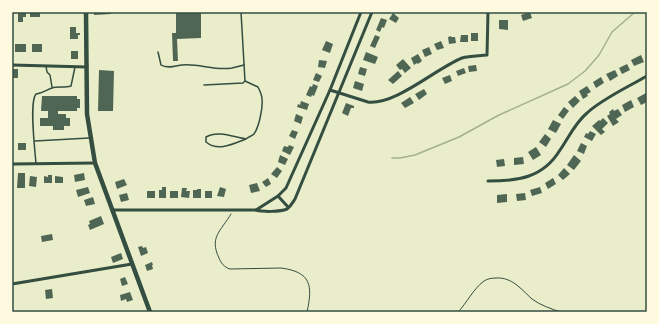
<svg xmlns="http://www.w3.org/2000/svg" width="659" height="324" font-family="Poppins,sans-serif">
	<rect width="100%" height="100%" fill="#e9edc9"/>
	<g fill="none" stroke-linecap="round" stroke-linejoin="round">
		<!-- stream -->
		<polyline stroke="#a3b18a" stroke-width="1.5" points="392,158 400,158 415,155 459,137 499,115 568,84 585,71 593,62 599,55 612,32 620,25 635,12"/>
	</g>
	<!-- building -->
	<g fill="#4f6655">
		<polygon points="18,12 26,12 26,17 23,17 23,22 18,22"/>
		<rect x="30" y="12" width="10" height="5"/>
		<polygon points="94,12 111,12 111,14 94,15"/>
		<polygon points="176,12 201,12 201,38 177,39 178,61 173,61 172,33 176,33"/>
		<polygon points="530,12 532,18 523,21 521,15"/>
		<polygon points="393,13 399,18 396,23 389,19"/>
		<polygon points="381,18 387,20 384,28 382,27 380,32 376,30"/>
		<polygon points="499,20 508,20 508,30 499,29"/>
		<polygon points="70,27 76,27 76,33 80,33 80,35 78,35 78,39 70,39"/>
		<rect x="471" y="33" width="7" height="8"/>
		<polygon points="375,35 380,37 375,48 370,46"/>
		<polygon points="461,35 468,35 468,42 460,42"/>
		<polygon points="451,36 451,37 455,37 456,43 449,44 448,37"/>
		<polygon points="326,41 333,44 330,53 322,50"/>
		<polygon points="441,41 444,48 437,50 434,44"/>
		<rect x="15" y="44" width="11" height="8"/>
		<rect x="32" y="44" width="10" height="8"/>
		<polygon points="429,47 432,54 425,57 422,50"/>
		<rect x="71" y="51" width="7" height="8"/>
		<polygon points="366,52 378,57 375,64 363,60"/>
		<polygon points="418,54 422,61 418,64 417,63 414,65 411,58"/>
		<polygon points="641,55 644,62 634,66 631,60"/>
		<polygon points="403,59 411,68 405,73 402,69 400,70 396,65"/>
		<polygon points="319,60 327,61 325,68 318,67"/>
		<polygon points="627,64 630,70 622,74 619,68"/>
		<polygon points="476,65 477,71 469,72 468,66"/>
		<polygon points="360,67 367,69 365,76 358,74"/>
		<polygon points="464,68 466,73 458,76 456,71"/>
		<rect x="12" y="69" width="6" height="9"/>
		<polygon points="99,70 114,71 113,111 98,111"/>
		<polygon points="615,70 618,76 610,81 606,74"/>
		<polygon points="398,71 402,76 393,84 388,80"/>
		<polygon points="316,73 322,76 319,82 313,80"/>
		<polygon points="450,75 452,81 445,84 442,78"/>
		<polygon points="601,77 604,83 596,88 593,82"/>
		<polygon points="355,81 364,84 362,91 353,88"/>
		<polygon points="313,84 318,86 314,96 312,95 311,97 306,95 310,86 312,87"/>
		<polygon points="587,86 591,92 587,94 588,96 583,99 579,91"/>
		<polygon points="424,89 427,94 419,100 415,94"/>
		<polygon points="646,93 647,96 647,102 641,105 637,98"/>
		<polygon points="42,96 77,96 77,99 80,99 80,108 77,108 77,111 58,111 58,114 66,114 66,118 70,118 70,126 64,126 64,130 53,130 53,126 40,126 40,118 48,118 48,111 41,111"/>
		<polygon points="575,96 580,101 573,108 568,102"/>
		<polygon points="410,97 414,103 405,108 401,103"/>
		<polygon points="631,100 634,107 625,112 622,105"/>
		<polygon points="301,101 309,104 307,110 297,107 298,104 300,105"/>
		<polygon points="346,103 354,106 354,108 351,108 348,116 342,113"/>
		<polygon points="564,107 569,111 563,119 558,115"/>
		<polygon points="613,109 614,111 618,109 622,115 616,119 619,122 613,126 607,116 610,114 609,112"/>
		<polygon points="296,114 303,117 301,124 294,121"/>
		<polygon points="603,118 608,123 602,129 605,132 601,135 592,126 599,120 600,121"/>
		<polygon points="553,120 561,124 556,133 548,129"/>
		<polygon points="292,130 298,132 295,139 289,136"/>
		<polygon points="590,131 596,134 592,141 584,137 586,133 588,134"/>
		<polygon points="545,134 551,139 546,147 539,142"/>
		<rect x="18" y="143" width="8" height="7"/>
		<polygon points="581,143 587,146 584,154 577,151"/>
		<polygon points="289,145 294,147 290,155 282,151 284,146 288,147"/>
		<polygon points="536,147 541,155 533,160 528,152"/>
		<polygon points="280,155 288,159 285,165 278,162"/>
		<polygon points="574,155 581,161 574,170 567,165"/>
		<polygon points="523,157 524,164 514,165 514,158"/>
		<polygon points="504,159 505,166 497,167 496,160"/>
		<polygon points="277,167 282,171 277,178 271,174"/>
		<polygon points="564,168 570,174 563,180 558,175"/>
		<polygon points="18,173 25,173 25,188 17,188"/>
		<polygon points="84,173 85,180 75,182 74,175"/>
		<polygon points="48,175 52,175 52,183 44,183 44,176 48,177"/>
		<polygon points="30,176 37,177 36,187 29,186"/>
		<polygon points="55,176 63,177 63,183 55,183"/>
		<polygon points="268,178 271,184 266,187 262,182"/>
		<polygon points="553,178 556,184 548,189 545,183"/>
		<polygon points="124,179 127,185 117,189 115,182"/>
		<polygon points="257,183 260,191 251,193 249,185"/>
		<polygon points="88,187 90,193 78,197 76,190"/>
		<polygon points="162,187 166,187 166,198 159,198 159,190 162,190"/>
		<polygon points="220,187 226,189 224,197 217,196"/>
		<polygon points="540,187 542,193 532,196 530,190"/>
		<polygon points="182,188 187,188 186,191 190,191 189,198 181,197"/>
		<polygon points="197,189 201,189 201,198 193,198 193,190 197,190"/>
		<rect x="147" y="191" width="8" height="7"/>
		<rect x="170" y="191" width="8" height="7"/>
		<rect x="205" y="191" width="7" height="7"/>
		<polygon points="127,193 129,200 121,202 119,195"/>
		<polygon points="525,193 526,200 517,201 516,194"/>
		<polygon points="507,194 507,202 497,203 497,195"/>
		<polygon points="93,197 95,204 86,206 84,200"/>
		<polygon points="101,216 104,224 90,230 88,225 90,224 89,221"/>
		<polygon points="52,234 53,240 42,242 41,236"/>
		<polygon points="142,246 143,248 146,247 148,253 141,256 138,247"/>
		<polygon points="121,253 123,259 113,263 111,257"/>
		<polygon points="152,262 153,265 152,265 153,269 147,271 145,265"/>
		<polygon points="125,277 128,284 122,286 120,279"/>
		<polygon points="52,289 53,298 46,299 45,290"/>
		<polygon points="130,292 133,300 127,302 126,299 121,301 120,295"/>
	</g>
	<g fill="none" stroke-linecap="round" stroke-linejoin="round">
		<!-- path -->
		<g stroke="#344e41" stroke-width="1">
			<path d="M231,214C221,231 209,237 219,258C221,263 224,267 230,269L281,268C311,272 313,285 307,312"/>
			<path d="M458,312C467,303 473,289 484,281C487,279 491,278 496,278C512,277 521,289 532,299C540,305 551,309 561,312"/>
		</g>
		<!-- service -->
		<g stroke="#344e41" stroke-width="1.5">
			<path d="M158,52L161,65C167,69 175,66 182,65C198,63 215,71 232,68C236,67 240,66 244,65"/>
			<polyline points="46,66 47,72 50,75 52,87"/>
			<path d="M245,81L258,87C260,91 262,95 262,99C263,108 259,127 254,134C252,136 248,137 246,139C233,137 218,130 206,137V142C218,152 233,144 246,139"/>
			<polyline points="204,85 243,83 245,81 241,12"/>
			<polyline points="35,141 89,138"/>
			<path d="M36,164C35,150 29,102 36,94C43,93 46,90 52,88C57,86 65,88 71,86L75,67"/>
		</g>
		<!-- minor -->
		<g stroke="#344e41" stroke-width="3">
			<polyline points="12,65 87,67"/>
			<path d="M330,90L368,102C396,105 435,69 462,58C470,56 479,56 487,55L488,12"/>
			<polyline points="12,164 95,163"/>
			<path d="M488,181C518,181 543,178 560,150C569,137 575,123 587,113C602,99 628,87 647,76"/>
			<polyline points="278,196 288,207"/>
			<path d="M112,210H256C263,212 280,212 287,209C291,206 293,202 295,199L372,12"/>
			<polyline points="256,210 278,196 286,188 330,90 361,12"/>
			<polyline points="12,284 132,264"/>
		</g>
		<!-- primary -->
		<polyline stroke="#344e41" stroke-width="4.5" points="86,12 87,114 95,163 150,312"/>
	</g>
	<!-- border -->
	<rect width="659" height="324" fill="none" stroke="#fefae0" stroke-width="26"/>
	<rect x="13" y="13" width="633" height="298" fill="none" stroke="#344e41" stroke-width="1.5"/>
</svg>
